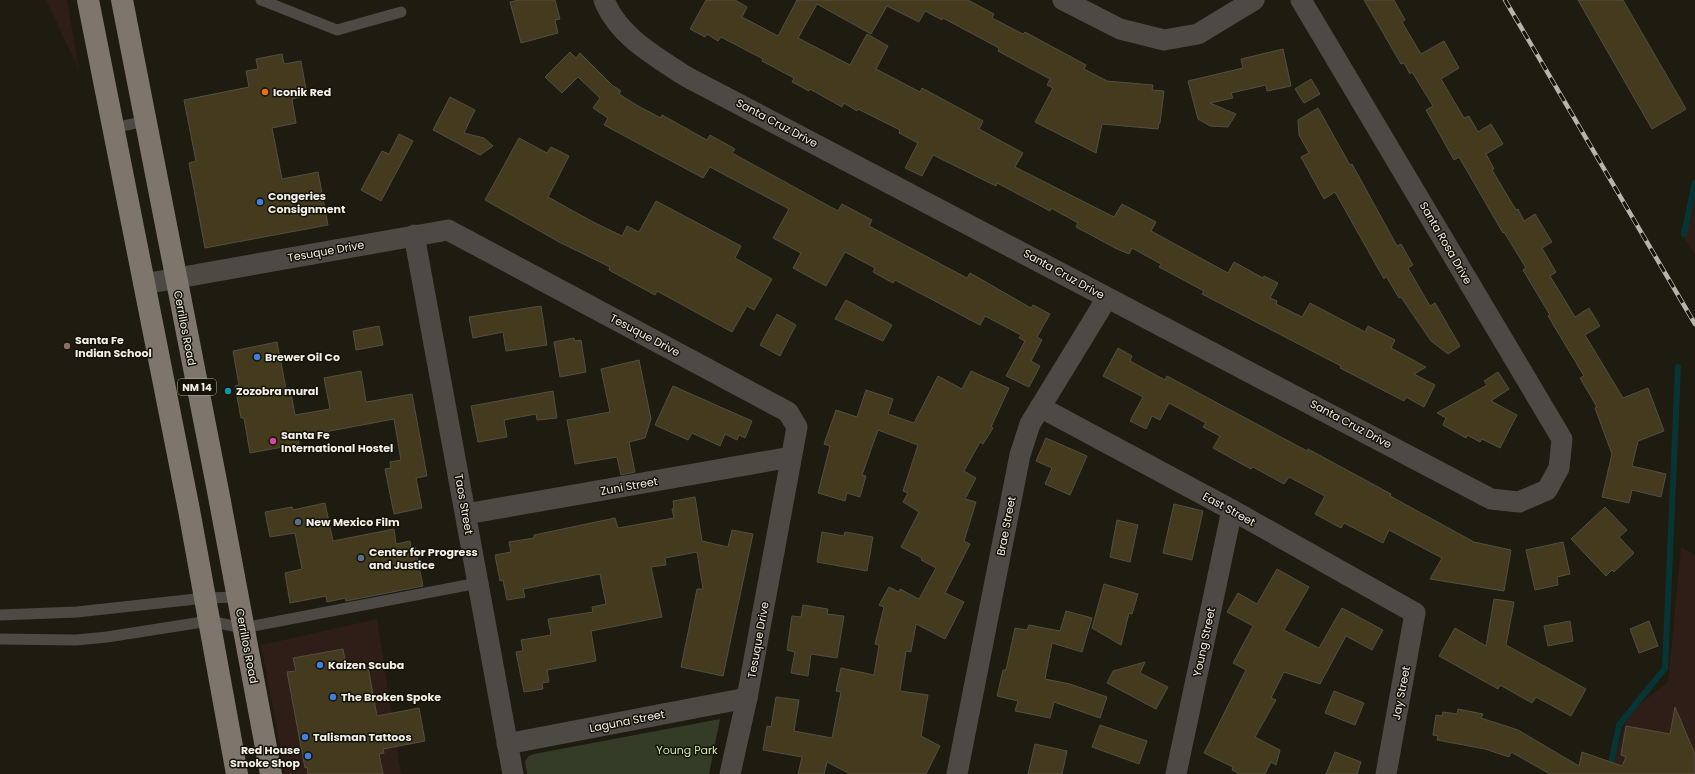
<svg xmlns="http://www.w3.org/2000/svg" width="1695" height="774" font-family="Poppins,sans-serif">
	<rect width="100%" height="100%" fill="#1e1b11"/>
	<!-- commercial -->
	<g fill="#2f1d17">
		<polygon points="46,0 67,0 79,70"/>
		<polygon points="1695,189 1695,255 1685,239"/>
		<polygon points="1681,547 1695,555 1695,774 1611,774 1628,713 1668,682"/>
		<polygon points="377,619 401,774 285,774 261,645"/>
	</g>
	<!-- green -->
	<polygon fill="#343c27" points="720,719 709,774 527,774 525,761 529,756 534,754"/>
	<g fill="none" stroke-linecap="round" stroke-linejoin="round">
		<!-- stream -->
		<g stroke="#073536" stroke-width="6">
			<polyline points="1684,234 1695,183"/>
			<polyline points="1609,774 1619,725 1665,668 1678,367"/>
		</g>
	</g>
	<!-- building -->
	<g fill="#443b1e" stroke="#524e42">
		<polygon points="519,0 555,0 560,19 555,20 558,33 521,43 510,2"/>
		<polygon points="706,0 735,0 747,7 742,17 778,36 797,0 968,0 994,14 992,18 1023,34 1025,32 1086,65 1084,69 1107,81 1153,85 1152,90 1164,91 1160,123 1159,123 1158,129 1102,124 1096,153 1035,122 1053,88 1047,85 1050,79 998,51 999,48 943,18 942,20 925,11 919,22 887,6 871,34 817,4 798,38 850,65 867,34 888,46 876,69 920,92 922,88 983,121 979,129 1023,153 1015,167 1114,217 1122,204 1156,222 1151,231 1228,273 1234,262 1263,278 1264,276 1278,283 1270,298 1277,301 1276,304 1302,317 1310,303 1365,332 1368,326 1395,340 1391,348 1426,367 1414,374 1435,385 1424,407 1406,397 1404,401 1340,368 1341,366 1202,294 1204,291 1159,267 1161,264 1132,248 1129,254 1115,248 1076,227 1078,223 1051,208 1050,211 997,183 996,186 933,155 922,176 905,168 918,143 899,133 900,130 858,109 857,111 844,103 842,107 810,89 809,91 792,82 794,78 762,61 763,59 721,37 718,41 707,34 705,37 690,29"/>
		<polygon points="1364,0 1394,0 1405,20 1402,22 1421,54 1444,41 1459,68 1441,79 1464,118 1469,116 1478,132 1491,124 1503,144 1486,154 1494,169 1492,170 1516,210 1518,209 1524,221 1535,214 1552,242 1542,248 1556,272 1550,276 1575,317 1589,308 1600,326 1585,335 1623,398 1648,388 1664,431 1638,441 1632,466 1666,474 1661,497 1632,490 1629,503 1602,497 1612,454 1595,408 1597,407 1580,378 1584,376 1548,316 1550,315 1523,270 1526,268 1504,232 1503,233 1459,157 1454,160 1439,133 1426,110 1433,106 1412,72 1410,74 1404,63 1401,64"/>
		<polygon points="1578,0 1623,0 1686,109 1652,129"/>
		<polygon points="1283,49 1291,86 1267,91 1266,85 1231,93 1233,98 1210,103 1236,114 1228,127 1210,126 1198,119 1188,81 1243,68 1241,59"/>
		<polygon points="570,52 576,58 580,53 612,85 621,91 619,94 638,106 661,118 662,115 707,140 710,135 735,149 732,153 838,211 842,204 872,220 869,226 967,278 970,273 1031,308 1033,305 1050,314 1037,337 1042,340 1031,361 1040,366 1029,387 1006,376 1025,341 1019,338 1021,335 985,316 980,325 895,280 893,283 873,272 875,268 845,252 826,286 793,268 801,253 773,238 789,209 710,167 703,178 604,125 608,118 593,108 600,98 578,77 562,93 545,77"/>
		<polygon points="282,54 284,64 301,61 307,95 292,99 296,123 272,128 282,179 318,172 328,225 205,248 189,163 196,161 184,100 249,87 246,71 258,69 256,59"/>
		<polygon points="1311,79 1320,94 1304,103 1295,89"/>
		<polygon points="450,97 475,110 464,133 484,138 493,146 480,155 433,130"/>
		<polygon points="1318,108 1350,165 1352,164 1397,246 1401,244 1413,265 1408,268 1430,306 1435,303 1460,346 1448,354 1431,341 1401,297 1399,298 1386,276 1384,279 1335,192 1324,199 1301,157 1309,153 1299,135 1298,120"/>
		<polygon points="399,134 413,141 381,201 361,190 382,151 389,154"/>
		<polygon points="519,138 547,153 551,147 569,156 548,197 593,222 622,236 627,226 639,232 656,201 741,246 735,258 772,279 754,310 747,306 732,332 657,291 655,295 609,270 610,267 559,242 485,200"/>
		<polygon points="846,300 892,325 883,341 835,319"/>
		<polygon points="541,306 547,345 506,351 503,332 473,338 469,317"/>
		<polygon points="777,314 796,325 780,356 760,345"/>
		<polygon points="379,326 383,345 356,350 353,331"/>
		<polygon points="574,338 575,341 581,340 586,372 560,377 554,342"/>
		<polygon points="277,342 286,389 290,388 295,415 330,409 324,378 361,371 366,402 412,394 427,476 416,478 422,508 394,514 385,469 391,468 390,462 401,460 394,419 298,437 299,444 250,453 244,418 241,418 235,386 239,385 233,351"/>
		<polygon points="1118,348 1132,356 1130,361 1165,380 1167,376 1307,451 1308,449 1391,494 1390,496 1474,542 1511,550 1504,591 1430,579 1442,558 1389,530 1383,543 1344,523 1341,528 1315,514 1325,496 1289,477 1284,484 1253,467 1251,469 1213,448 1220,436 1203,427 1206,423 1169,403 1160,420 1152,416 1146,429 1130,421 1143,397 1103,376"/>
		<polygon points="639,360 651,419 645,438 629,442 635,472 621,475 617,457 575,464 567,420 610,412 601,369"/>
		<polygon points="971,371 1009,388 991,427 993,428 983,444 980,442 964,471 976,478 965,499 976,502 964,541 970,544 945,593 964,602 945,639 916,624 911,652 906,651 900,691 928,695 921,736 940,746 926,774 850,774 827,762 824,774 798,774 802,757 763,750 767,726 771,727 776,697 799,700 794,731 832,738 841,692 836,691 841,668 874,675 879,645 875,644 884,607 879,605 889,587 899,592 900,589 919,599 936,568 921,560 922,558 901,547 919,512 903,502 908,493 903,491 918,445 878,430 862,475 866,476 860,497 847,493 845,501 818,493 830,446 824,444 836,410 857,417 866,390 893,399 888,414 914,423 938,376 962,389"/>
		<polygon points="1498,372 1509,389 1491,401 1517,415 1500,448 1482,439 1480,442 1467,435 1466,438 1443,425 1446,418 1437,413 1487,385 1484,381"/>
		<polygon points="673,386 752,421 745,438 739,435 737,440 725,434 720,446 692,433 688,440 655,425"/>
		<polygon points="553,391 557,418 537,420 536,414 504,420 507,437 478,442 471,406"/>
		<polygon points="1046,438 1087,456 1070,495 1045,484 1052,468 1036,461"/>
		<polygon points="695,497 702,541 728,547 732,530 753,534 723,676 681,667 697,589 703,589 697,552 665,558 666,565 651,567 662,617 591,631 596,661 547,670 549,682 542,683 543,689 524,692 516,652 523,651 521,640 551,635 548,619 593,612 592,607 606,604 600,574 523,589 525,597 507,600 503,580 500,581 495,555 511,552 509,542 534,538 534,535 615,518 618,528 674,518 672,509 674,508 673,501"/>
		<polygon points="325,503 333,541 394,529 396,544 410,541 411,548 415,547 423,586 346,601 345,598 327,602 326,596 290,603 285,573 302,569 295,533 270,537 265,512 292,507 293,510"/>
		<polygon points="1174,504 1203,511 1192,560 1163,553"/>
		<polygon points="1605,507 1627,530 1619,537 1634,553 1614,572 1612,570 1606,576 1571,539"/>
		<polygon points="1117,520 1138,525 1130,562 1110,557"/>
		<polygon points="822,532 844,536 845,532 873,537 867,571 817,562"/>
		<polygon points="1563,542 1570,574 1557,577 1558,585 1535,590 1526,550"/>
		<polygon points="1277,569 1309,587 1284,630 1319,648 1342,608 1383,630 1372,650 1346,636 1320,684 1284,672 1271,698 1276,700 1255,737 1280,750 1276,765 1271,762 1265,774 1240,774 1232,770 1233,767 1204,753 1246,670 1233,663 1253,626 1227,612 1238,593 1257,604"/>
		<polygon points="1104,584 1138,594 1132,614 1129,613 1121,645 1092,628"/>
		<polygon points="1494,599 1514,602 1506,645 1586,689 1571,716 1536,697 1532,703 1500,685 1498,689 1439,656 1455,628 1486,646"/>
		<polygon points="803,605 828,609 827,614 844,616 837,658 811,654 808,676 791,673 795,652 787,650 792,616 801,617"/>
		<polygon points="1066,611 1092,618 1082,652 1052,643 1045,679 1070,684 1107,697 1100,718 1054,702 1050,718 1015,711 1018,701 997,696 1003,670 1006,670 1015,628 1027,630 1029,625 1060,631"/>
		<polygon points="1570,621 1573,641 1548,646 1544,626"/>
		<polygon points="1649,621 1658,646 1639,653 1630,629"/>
		<polygon points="343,649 347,671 368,667 377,716 419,708 425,741 383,749 384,753 379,754 383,774 308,774 307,767 305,768 287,672 296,671 293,658"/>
		<polygon points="1145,662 1140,673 1168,687 1156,709 1107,683 1113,671"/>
		<polygon points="1334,691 1364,703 1355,725 1325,713"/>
		<polygon points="1675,707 1695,754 1695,774 1550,774 1511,752 1509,757 1485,749 1437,740 1438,736 1433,735 1436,715 1442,716 1443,712 1457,714 1458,709 1483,714 1481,718 1518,730 1579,766 1582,752 1622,766 1626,757 1621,755 1626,726 1670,734"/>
		<polygon points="1100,725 1147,741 1139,764 1092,747"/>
		<polygon points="1035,744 1067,751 1062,774 1028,774"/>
		<polygon points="1335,752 1361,762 1357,774 1326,774"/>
	</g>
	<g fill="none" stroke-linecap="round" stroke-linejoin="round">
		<!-- service -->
		<g stroke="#4d4945" stroke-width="11">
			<polyline points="261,0 337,30 401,12"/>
			<polyline points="114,128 145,121"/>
			<polyline points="0,615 77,612 205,598 237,597"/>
			<polyline points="0,639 76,640 107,637 209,621 243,628 478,583"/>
		</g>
		<!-- minor -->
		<g stroke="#4d4945" stroke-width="21">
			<path d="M604,0C618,36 656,57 687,77L1491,499L1519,502L1547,490L1559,468L1562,439L1301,0"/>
			<polyline points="1063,0 1120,29 1164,40 1198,34 1254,0"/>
			<polyline points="414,235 513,774"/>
			<polyline points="144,284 448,230 788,412 797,427 747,698 730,774"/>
			<polyline points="1040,407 1232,510 1415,613 1386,774"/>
			<polyline points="466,514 791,457"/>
			<polyline points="507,744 747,698"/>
			<polyline points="957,774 1020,455 1030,424 1107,298"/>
			<polyline points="1176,774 1232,510"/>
		</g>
		<!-- primary -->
		<g stroke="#7e766d" stroke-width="22">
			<polyline points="88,0 189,510 237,774"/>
			<polyline points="122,0 218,491 271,774"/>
		</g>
		<defs>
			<polyline id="rail" points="1505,0 1695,324"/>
		</defs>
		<!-- rail casing -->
		<use href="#rail" stroke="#b6b4ac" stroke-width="4.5"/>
		<!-- rail -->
		<use href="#rail" stroke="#151208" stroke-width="3" stroke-dasharray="9" stroke-linecap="butt"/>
	</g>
	<!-- markers -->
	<circle fill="#e8710a" stroke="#151208" stroke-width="1.5" cx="265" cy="92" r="4"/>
	<g fill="#3f7fe0" stroke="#151208" stroke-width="1.5">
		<circle cx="260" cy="202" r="4"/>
		<circle cx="257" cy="357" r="4"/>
		<circle cx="320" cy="665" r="4"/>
		<circle cx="333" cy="697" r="4"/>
		<circle cx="305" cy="737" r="4"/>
		<circle cx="308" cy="756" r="4"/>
	</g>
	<circle fill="#8d6e63" stroke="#151208" stroke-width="1.5" cx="67" cy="346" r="4"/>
	<circle fill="#0f9aa8" stroke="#151208" stroke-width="1.5" cx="228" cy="391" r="4"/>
	<circle fill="#d1479c" stroke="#151208" stroke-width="1.5" cx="273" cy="441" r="4"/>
	<g fill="#5c6f8a" stroke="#151208" stroke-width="1.5">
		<circle cx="298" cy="522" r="4"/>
		<circle cx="361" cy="558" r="4"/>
	</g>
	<g text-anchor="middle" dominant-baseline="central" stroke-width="3" stroke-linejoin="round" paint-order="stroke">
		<!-- shield labels -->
		<rect fill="#151208" stroke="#afada5" stroke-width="1" x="178" y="379" width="38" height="16" rx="3"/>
		<g font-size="10" font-weight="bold" fill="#f1efe8">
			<text x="197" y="387">NM 14</text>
		</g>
		<!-- poi labels -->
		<g font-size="11" font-weight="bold" fill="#f1efe8" stroke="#151208" text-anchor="start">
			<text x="273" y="92">Iconik Red</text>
			<text x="268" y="196">Congeries<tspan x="268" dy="13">Consignment</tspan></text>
			<text x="75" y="340">Santa Fe<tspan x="75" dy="13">Indian School</tspan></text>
			<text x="265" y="357">Brewer Oil Co</text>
			<text x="236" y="391">Zozobra mural</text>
			<text x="281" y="435">Santa Fe<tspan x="281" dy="13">International Hostel</tspan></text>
			<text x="306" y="522">New Mexico Film</text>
			<text x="369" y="552">Center for Progress<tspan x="369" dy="13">and Justice</tspan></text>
			<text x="328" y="665">Kaizen Scuba</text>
			<text x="341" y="697">The Broken Spoke</text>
			<text x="313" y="737">Talisman Tattoos</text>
			<text x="300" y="750" text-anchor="end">Red House<tspan x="300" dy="13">Smoke Shop</tspan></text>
		</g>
		<!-- street labels -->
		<g font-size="11" fill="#f1efe8" stroke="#151208">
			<text transform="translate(777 123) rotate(28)">Santa Cruz Drive</text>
			<text transform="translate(1446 243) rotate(60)">Santa Rosa Drive</text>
			<text transform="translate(326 251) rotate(-10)">Tesuque Drive</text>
			<text transform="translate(1064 274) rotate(29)">Santa Cruz Drive</text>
			<text transform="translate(185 328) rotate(79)">Cerrillos Road</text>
			<text transform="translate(645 335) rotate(28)">Tesuque Drive</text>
			<text transform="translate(1351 424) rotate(28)">Santa Cruz Drive</text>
			<text transform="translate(629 486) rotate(-10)">Zuni Street</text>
			<text transform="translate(464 504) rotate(80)">Taos Street</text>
			<text transform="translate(1229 509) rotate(29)">East Street</text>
			<text transform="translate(1006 526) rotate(-79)">Brae Street</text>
			<text transform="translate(758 640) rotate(-80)">Tesuque Drive</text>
			<text transform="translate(1204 642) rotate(-78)">Young Street</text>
			<text transform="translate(247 646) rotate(79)">Cerrillos Road</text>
			<text transform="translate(1401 693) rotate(-79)">Jay Street</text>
			<text transform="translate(627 721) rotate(-11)">Laguna Street</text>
		</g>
		<!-- park labels -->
		<g font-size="11" fill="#d1e7b0" stroke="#151208">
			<text x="687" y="750">Young Park</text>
		</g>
	</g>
</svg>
